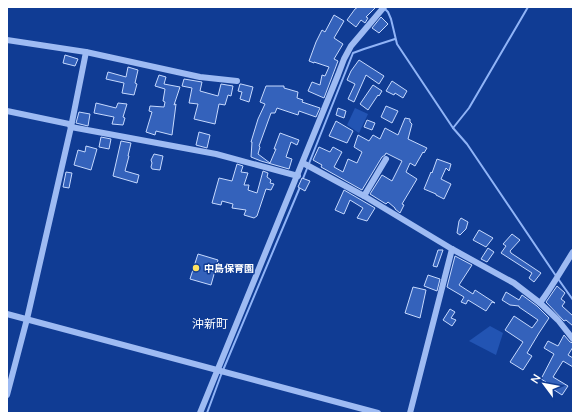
<svg xmlns="http://www.w3.org/2000/svg" width="580" height="420" font-family="Lato,'Noto Sans JP',sans-serif">
	<rect width="100%" height="100%" fill="#103c94"/>
	<!-- green -->
	<g fill="#2254b3">
		<polygon points="355,108 368,114 359,133 347,125"/>
		<polygon points="490,326 503,333 496,355 469,341"/>
	</g>
	<g fill="none" stroke-linecap="round" stroke-linejoin="round">
		<!-- stream -->
		<g stroke="#90b4f7" stroke-width="2">
			<polyline points="385,9 388,12 391,19 397,44 453,128 467,144 554,273 573,300"/>
			<polyline points="453,128 469,108 528,7"/>
			<polyline points="302,181 353,53 364,49 395,39"/>
			<polyline points="207,413 221,375 300,187"/>
		</g>
	</g>
	<!-- building -->
	<g fill="#3462bb" stroke="#c6d9fe">
		<polygon points="358,7 376,7 366,17 368,18 365,23 361,20 356,27 347,20 355,9"/>
		<polygon points="334,15 344,21 334,38 343,44 334,59 338,61 324,98 308,91 312,82 320,85 322,75 325,76 329,67 314,62 314,63 309,61 316,42 322,30 325,32"/>
		<polygon points="381,17 388,24 379,33 372,28"/>
		<polygon points="65,55 78,59 75,66 63,63"/>
		<polygon points="359,60 384,76 379,84 366,75 354,102 348,99 355,84 347,80 351,71"/>
		<polygon points="128,67 138,70 135,83 137,84 134,95 122,93 124,83 106,79 108,72 126,77"/>
		<polygon points="159,75 166,77 164,84 180,87 174,105 176,104 172,135 156,131 155,135 146,132 152,112 149,111 150,106 164,107 165,102 163,101 165,89 155,86"/>
		<polygon points="184,79 202,82 200,91 218,96 221,84 233,86 231,96 228,95 225,105 219,104 215,124 194,119 198,104 189,103 192,88 182,86"/>
		<polygon points="392,81 407,91 403,98 395,93 394,95 386,91"/>
		<polygon points="240,84 241,84 253,87 249,102 240,99 242,92 238,91"/>
		<polygon points="373,85 382,91 379,96 378,95 368,110 360,104"/>
		<polygon points="266,86 284,86 284,88 298,92 297,98 303,100 302,102 320,108 316,117 299,111 298,115 277,108 275,113 271,113 259,146 260,147 258,154 270,163 276,149 274,149 280,133 299,140 297,145 291,142 286,157 292,159 289,169 261,161 251,157 252,142 251,142 258,119 265,104 260,102"/>
		<polygon points="96,103 116,108 118,103 127,104 123,117 125,118 123,125 112,124 114,117 94,113"/>
		<polygon points="386,106 398,111 392,123 381,117"/>
		<polygon points="338,108 346,111 344,118 336,115"/>
		<polygon points="79,112 90,114 88,126 76,123"/>
		<polygon points="405,118 410,119 410,122 412,124 408,139 427,148 424,153 423,152 415,166 410,163 406,172 417,179 402,204 404,205 400,213 395,209 395,208 388,202 386,204 370,194 382,175 392,181 402,161 386,153 385,155 382,157 362,190 321,167 322,165 313,160 319,147 330,152 333,147 342,152 334,167 343,172 348,159 357,163 362,152 354,147 358,135 369,141 373,135 380,139 385,128 398,135"/>
		<polygon points="367,120 375,123 372,130 364,127"/>
		<polygon points="336,121 353,131 347,143 329,136"/>
		<polygon points="199,132 210,135 207,148 196,145"/>
		<polygon points="101,137 111,139 109,149 99,147"/>
		<polygon points="121,141 131,143 128,156 129,156 125,171 139,175 137,183 113,176"/>
		<polygon points="86,146 97,149 91,170 74,165 78,150 85,152"/>
		<polygon points="154,154 163,156 160,170 152,169 151,167 152,163 151,160"/>
		<polygon points="437,159 451,164 449,171 446,168 441,179 451,184 444,199 436,195 436,194 424,189 431,172 432,173"/>
		<polygon points="237,164 243,166 241,172 248,173 244,185 249,185 248,190 257,193 263,171 268,173 267,177 271,180 270,183 274,184 271,190 266,189 257,216 254,218 244,215 246,210 232,208 233,204 222,201 221,205 212,203 219,178 232,181"/>
		<polygon points="66,172 72,173 69,188 63,187"/>
		<polygon points="302,178 310,181 305,191 298,187"/>
		<polygon points="344,190 375,208 367,221 357,218 363,208 350,200 344,214 335,210"/>
		<polygon points="461,218 468,222 466,229 460,235 457,233 459,221"/>
		<polygon points="479,230 493,238 486,247 473,240"/>
		<polygon points="512,234 520,240 510,251 511,253 541,273 534,282 529,278 532,273 501,253 506,246 503,244"/>
		<polygon points="488,248 494,252 487,262 481,259"/>
		<polygon points="438,250 443,250 437,267 433,266"/>
		<polygon points="198,254 218,260 211,285 190,279"/>
		<polygon points="455,256 472,265 459,285 473,294 475,290 495,303 492,302 486,311 468,300 466,304 461,302 464,297 447,287"/>
		<polygon points="428,275 440,279 437,291 424,286"/>
		<polygon points="557,286 565,293 561,299 565,302 562,306 573,316 573,326 566,320 564,321 546,302"/>
		<polygon points="413,287 426,290 420,318 405,313"/>
		<polygon points="506,292 519,300 522,295 537,306 549,318 539,333 527,353 532,356 523,370 510,362 523,342 505,330 514,316 532,328 538,320 519,307 519,306 510,305 502,300"/>
		<polygon points="450,309 455,312 451,318 456,320 452,326 443,320"/>
		<polygon points="564,335 570,342 573,343 573,347 568,355 573,358 573,367 563,361 553,377 568,386 562,395 545,384 546,382 541,379 554,354 544,348 548,341 558,346"/>
	</g>
	<g fill="none" stroke-linecap="round" stroke-linejoin="round">
		<!-- minor -->
		<g stroke="#9ebbf3" stroke-width="6">
			<polyline points="7,40 86,52 200,77 237,81"/>
			<polyline points="7,111 69,124 71,127 216,154 298,176"/>
			<polyline points="303,163 364,196 452,249 514,283 540,303 558,320 573,339"/>
			<polyline points="364,196 386,159"/>
			<path d="M540,303C552,287 562,269 573,252"/>
			<polyline points="7,314 378,413"/>
			<polyline points="7,395 27,319 71,127 86,52"/>
			<polyline points="200,413 338,75 344,59 351,46 384,7"/>
			<polyline points="410,413 452,249"/>
		</g>
	</g>
	<!-- markers -->
	<circle fill="#ffe260" stroke="#103c94" stroke-width="1.5" cx="196" cy="268" r="4"/>
	<g text-anchor="middle" dominant-baseline="central" stroke-width="3" stroke-linejoin="round" paint-order="stroke">
		<!-- poi labels -->
		<g font-size="10" font-weight="bold" fill="#fff" stroke="#103c94" text-anchor="start">
			<text x="204" y="268">中島保育園</text>
		</g>
		<!-- quarter labels -->
		<g font-size="12" fill="#fff" stroke="#103c94">
			<text x="210" y="323">沖新町</text>
		</g>
	</g>
	<!-- border -->
	<rect width="580" height="420" fill="none" stroke="#ffffff" stroke-width="16"/>
	<!-- north arrow -->
	<g transform="translate(544 384) rotate(302)" stroke="#103c94" stroke-width="3" paint-order="stroke">
	<path d="M0-3L7 15L0 10L-7 15Z" fill="#ffffff"/>
	<text y="-6" font-size="11" font-weight="bold" text-anchor="middle" fill="#ffffff">N</text>
	</g>
</svg>
